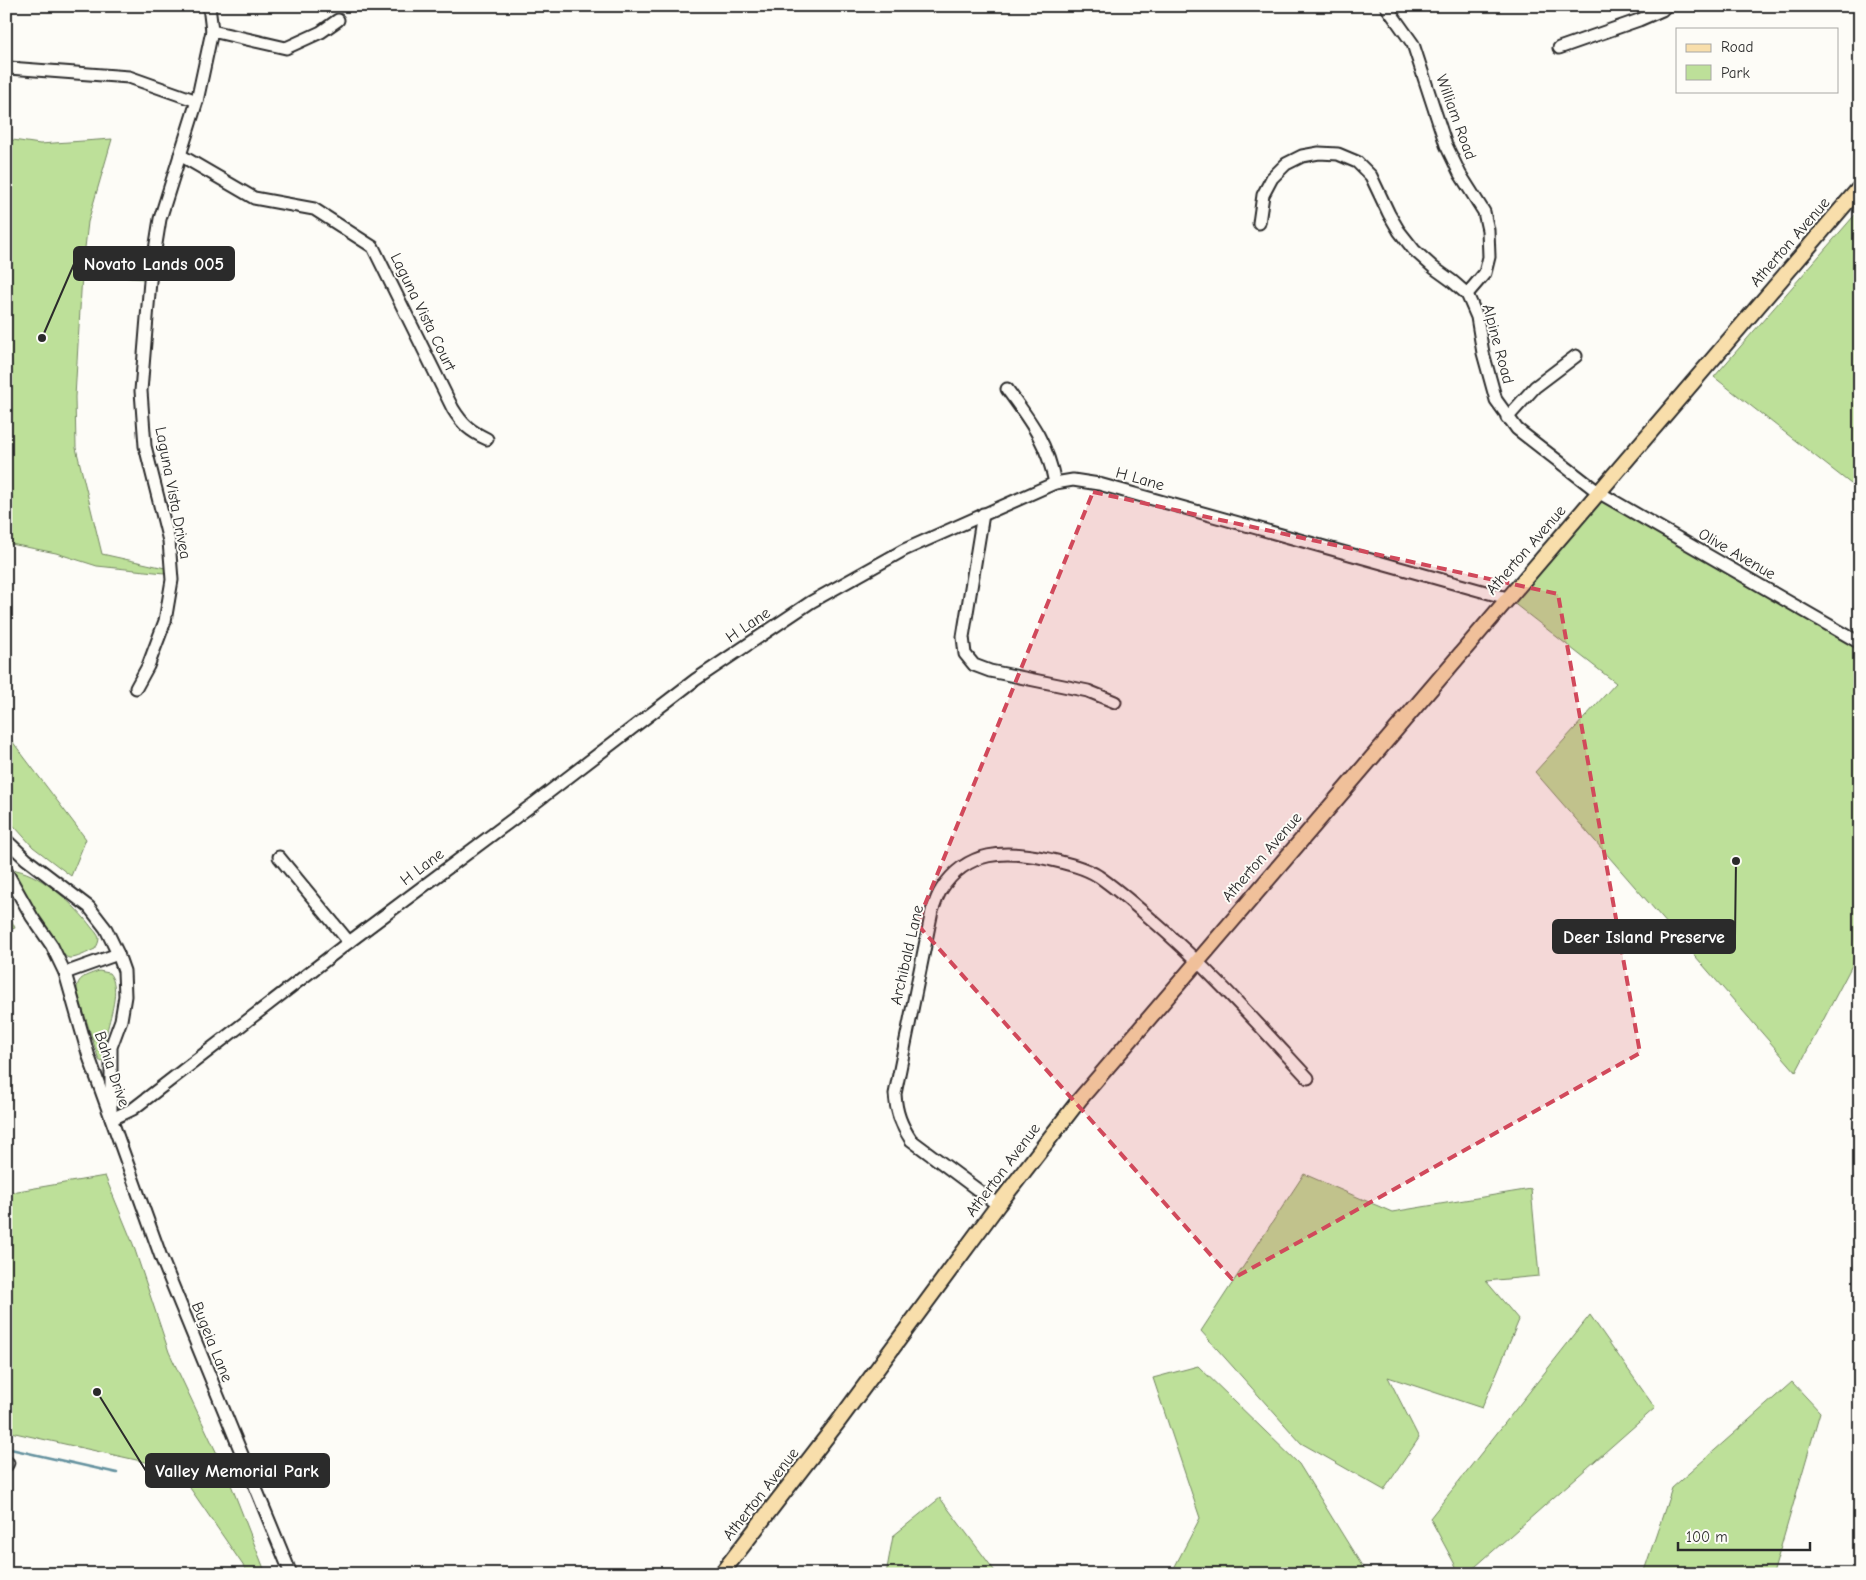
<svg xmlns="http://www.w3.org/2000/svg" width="1866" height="1580" font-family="'Comic Neue',sans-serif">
	<rect width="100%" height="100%" fill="#fdfcf7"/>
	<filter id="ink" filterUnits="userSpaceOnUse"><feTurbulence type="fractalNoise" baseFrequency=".02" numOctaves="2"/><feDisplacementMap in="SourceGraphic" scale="10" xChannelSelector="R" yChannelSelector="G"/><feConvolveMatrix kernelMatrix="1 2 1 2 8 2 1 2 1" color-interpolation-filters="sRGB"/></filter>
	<g filter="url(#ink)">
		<!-- green -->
		<g fill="#bde099" stroke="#748662">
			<polygon points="6,139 40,144 112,139 88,222 83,265 144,275 144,279 82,274 75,397 76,448 102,554 174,570 174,574 97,566 56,553 6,543"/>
			<polygon points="1860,209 1860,491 1714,377"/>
			<polygon points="1598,492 1860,643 1860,950 1796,1072 1535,772 1616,683 1507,598"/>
			<polygon points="6,733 86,839 71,876 33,847 6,817"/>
			<path d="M16,870C43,875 76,906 92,928C95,931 98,935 99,938C99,942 97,946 95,949C88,952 76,959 69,958C56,956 21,887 13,873Z"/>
			<polygon points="6,908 15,928 6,931"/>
			<path d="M99,971L109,973C122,988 109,1018 106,1036C105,1044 104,1052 104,1060L102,1062L99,1060L77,991C76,977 88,975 99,971Z"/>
			<polygon points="1304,1174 1392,1212 1531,1189 1539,1276 1486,1281 1519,1320 1482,1408 1388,1377 1419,1438 1384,1490 1301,1443 1201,1331"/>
			<polygon points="105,1176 133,1244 169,1352 228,1477 266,1574 249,1574 177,1469 6,1431 6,1193"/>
			<polygon points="1590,1315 1655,1408 1467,1574 1460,1574 1430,1518"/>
			<polygon points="1198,1366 1299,1464 1367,1574 1171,1574 1200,1518 1153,1378"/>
			<polygon points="1792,1382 1820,1412 1773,1574 1643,1574 1672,1488"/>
			<polygon points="940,1498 997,1574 886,1574 893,1536"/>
		</g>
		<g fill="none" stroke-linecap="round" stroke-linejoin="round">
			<!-- stream -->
			<polyline stroke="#65929f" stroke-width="2.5" points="6,1448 117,1473"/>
			<defs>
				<g id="minor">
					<polyline points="1386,6 1413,44 1446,145 1460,174 1484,212 1488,230 1489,257 1485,273 1467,294"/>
					<polyline points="212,31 286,48 321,32 338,20"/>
					<polyline points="1559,48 1639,20 1662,10 1666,6"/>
					<polyline points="6,66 9,68 129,77 197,101"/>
					<path d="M180,155L254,198L314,209L373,247L453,409C463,425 470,431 487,439"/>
					<polyline points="1259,223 1263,195 1272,178 1286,164 1302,156 1319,153 1338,154 1357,162 1371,176 1389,214 1399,231 1414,250 1434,268 1452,281 1467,294 1477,317 1483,353 1496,400 1517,429 1598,492 1860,643"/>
					<path d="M1007,389C1031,422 1047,442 1055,483"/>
					<polyline points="1507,418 1535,387 1576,356"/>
					<polyline points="983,514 963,637 965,654 974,665 990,671 1088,691 1115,702"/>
					<polyline points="136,688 148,666 165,621 172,580 169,541 145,446 141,391 150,281 160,219 197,101 212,31 209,6"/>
					<polyline points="6,840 26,859 89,907 106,929 118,954 124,971 125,996 121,1020 111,1047 111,1110"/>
					<polyline points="279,857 349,942"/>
					<polyline points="6,871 32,917 52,946 65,973 89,1057 161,1257 291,1574"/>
					<polyline points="65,973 118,954"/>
					<polyline points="112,1119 133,1109 349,942 536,802 695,680 811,602 904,550 1055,483 1073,480 1099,484 1507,598"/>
					<path d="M998,1205L911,1140C901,1125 896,1112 895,1094L932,911C935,904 937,896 941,890C967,849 1006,850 1048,859C1065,863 1084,867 1098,876C1117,889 1134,904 1151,919C1208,968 1257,1023 1308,1078"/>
					<polyline points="6,1466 8,1463"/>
				</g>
				<polyline id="major" points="721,1574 838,1422 998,1205 1080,1099 1860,187"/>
			</defs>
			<!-- minor casing -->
			<use href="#minor" stroke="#2b2b2b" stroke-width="15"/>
			<!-- major casing -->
			<use href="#major" stroke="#2b2b2b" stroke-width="18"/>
			<!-- minor -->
			<use href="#minor" stroke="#fdfcf7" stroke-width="11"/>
			<!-- major -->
			<use href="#major" stroke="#f8deab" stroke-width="14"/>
		</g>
	</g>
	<!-- marked area -->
	<path fill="#d1495b" fill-opacity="0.2" stroke="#d1495b" stroke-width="4" stroke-dasharray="10 6" stroke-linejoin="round" d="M1093,492L1558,594L1640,1053L1232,1279L917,924Z"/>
	<g text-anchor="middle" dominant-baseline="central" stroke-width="4" stroke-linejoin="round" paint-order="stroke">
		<!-- street labels -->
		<g font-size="16" fill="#2b2b2b" stroke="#fdfcf7">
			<text transform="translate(1456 117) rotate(70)">William Road</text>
			<text transform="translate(1790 242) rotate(-49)">Atherton Avenue</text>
			<text transform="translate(423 312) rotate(64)">Laguna Vista Court</text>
			<text transform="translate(1498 344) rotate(75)">Alpine Road</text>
			<text transform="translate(1140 479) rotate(16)">H Lane</text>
			<text transform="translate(173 493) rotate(79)">Laguna Vista Drivea</text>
			<text transform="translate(1526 550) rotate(-49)">Atherton Avenue</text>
			<text transform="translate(1737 554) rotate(30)">Olive Avenue</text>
			<text transform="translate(748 625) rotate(-34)">H Lane</text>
			<text transform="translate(1262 857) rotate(-49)">Atherton Avenue</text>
			<text transform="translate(422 867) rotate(-37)">H Lane</text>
			<text transform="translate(907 955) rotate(-77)">Archibald Lane</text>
			<text transform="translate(112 1069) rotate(71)">Bahia Drive</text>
			<text transform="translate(1003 1170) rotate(-53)">Atherton Avenue</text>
			<text transform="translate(212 1342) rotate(68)">Bugeia Lane</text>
			<text transform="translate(761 1494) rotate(-52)">Atherton Avenue</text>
		</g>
	</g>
	<!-- callouts -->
	<path fill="none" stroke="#2b2b2b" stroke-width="2" d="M42 338L74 264M1736 861L1735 936M97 1392L146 1471"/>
	<g fill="#2b2b2b" stroke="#fdfcf7" stroke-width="2">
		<circle cx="42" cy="338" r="5"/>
		<circle cx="1736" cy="861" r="5"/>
		<circle cx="97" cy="1392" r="5"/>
	</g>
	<g fill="#2b2b2b" stroke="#2b2b2b" stroke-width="2">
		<rect x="74" y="247" width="160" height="33" rx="5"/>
		<rect x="1553" y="920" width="182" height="33" rx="5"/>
		<rect x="146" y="1454" width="183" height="33" rx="5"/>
	</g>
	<g font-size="18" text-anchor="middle" font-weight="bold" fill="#fff">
		<text x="154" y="270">Novato Lands 005</text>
		<text x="1644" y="943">Deer Island Preserve</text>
		<text x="237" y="1477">Valley Memorial Park</text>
	</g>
	<!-- margin -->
	<rect width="1866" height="1580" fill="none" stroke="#fdfcf7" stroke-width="25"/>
	<rect x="12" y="12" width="1841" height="1555" fill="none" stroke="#2b2b2b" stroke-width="2" filter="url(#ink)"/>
	<!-- legend -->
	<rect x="1676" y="28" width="162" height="65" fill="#fdfcf7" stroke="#a9a8a5"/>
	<rect x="1686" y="44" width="25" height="8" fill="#f8deab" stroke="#a9a8a5"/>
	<text x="1721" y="52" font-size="15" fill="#2b2b2b">Road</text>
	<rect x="1686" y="65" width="25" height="15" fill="#bde099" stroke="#a9a8a5"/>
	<text x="1721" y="78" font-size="15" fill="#2b2b2b">Park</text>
	<!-- scale -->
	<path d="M1678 1542v8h132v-8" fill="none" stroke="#2b2b2b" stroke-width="2.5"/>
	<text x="1686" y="1542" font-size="15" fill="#2b2b2b" stroke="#fdfcf7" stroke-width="4" paint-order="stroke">100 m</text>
</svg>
